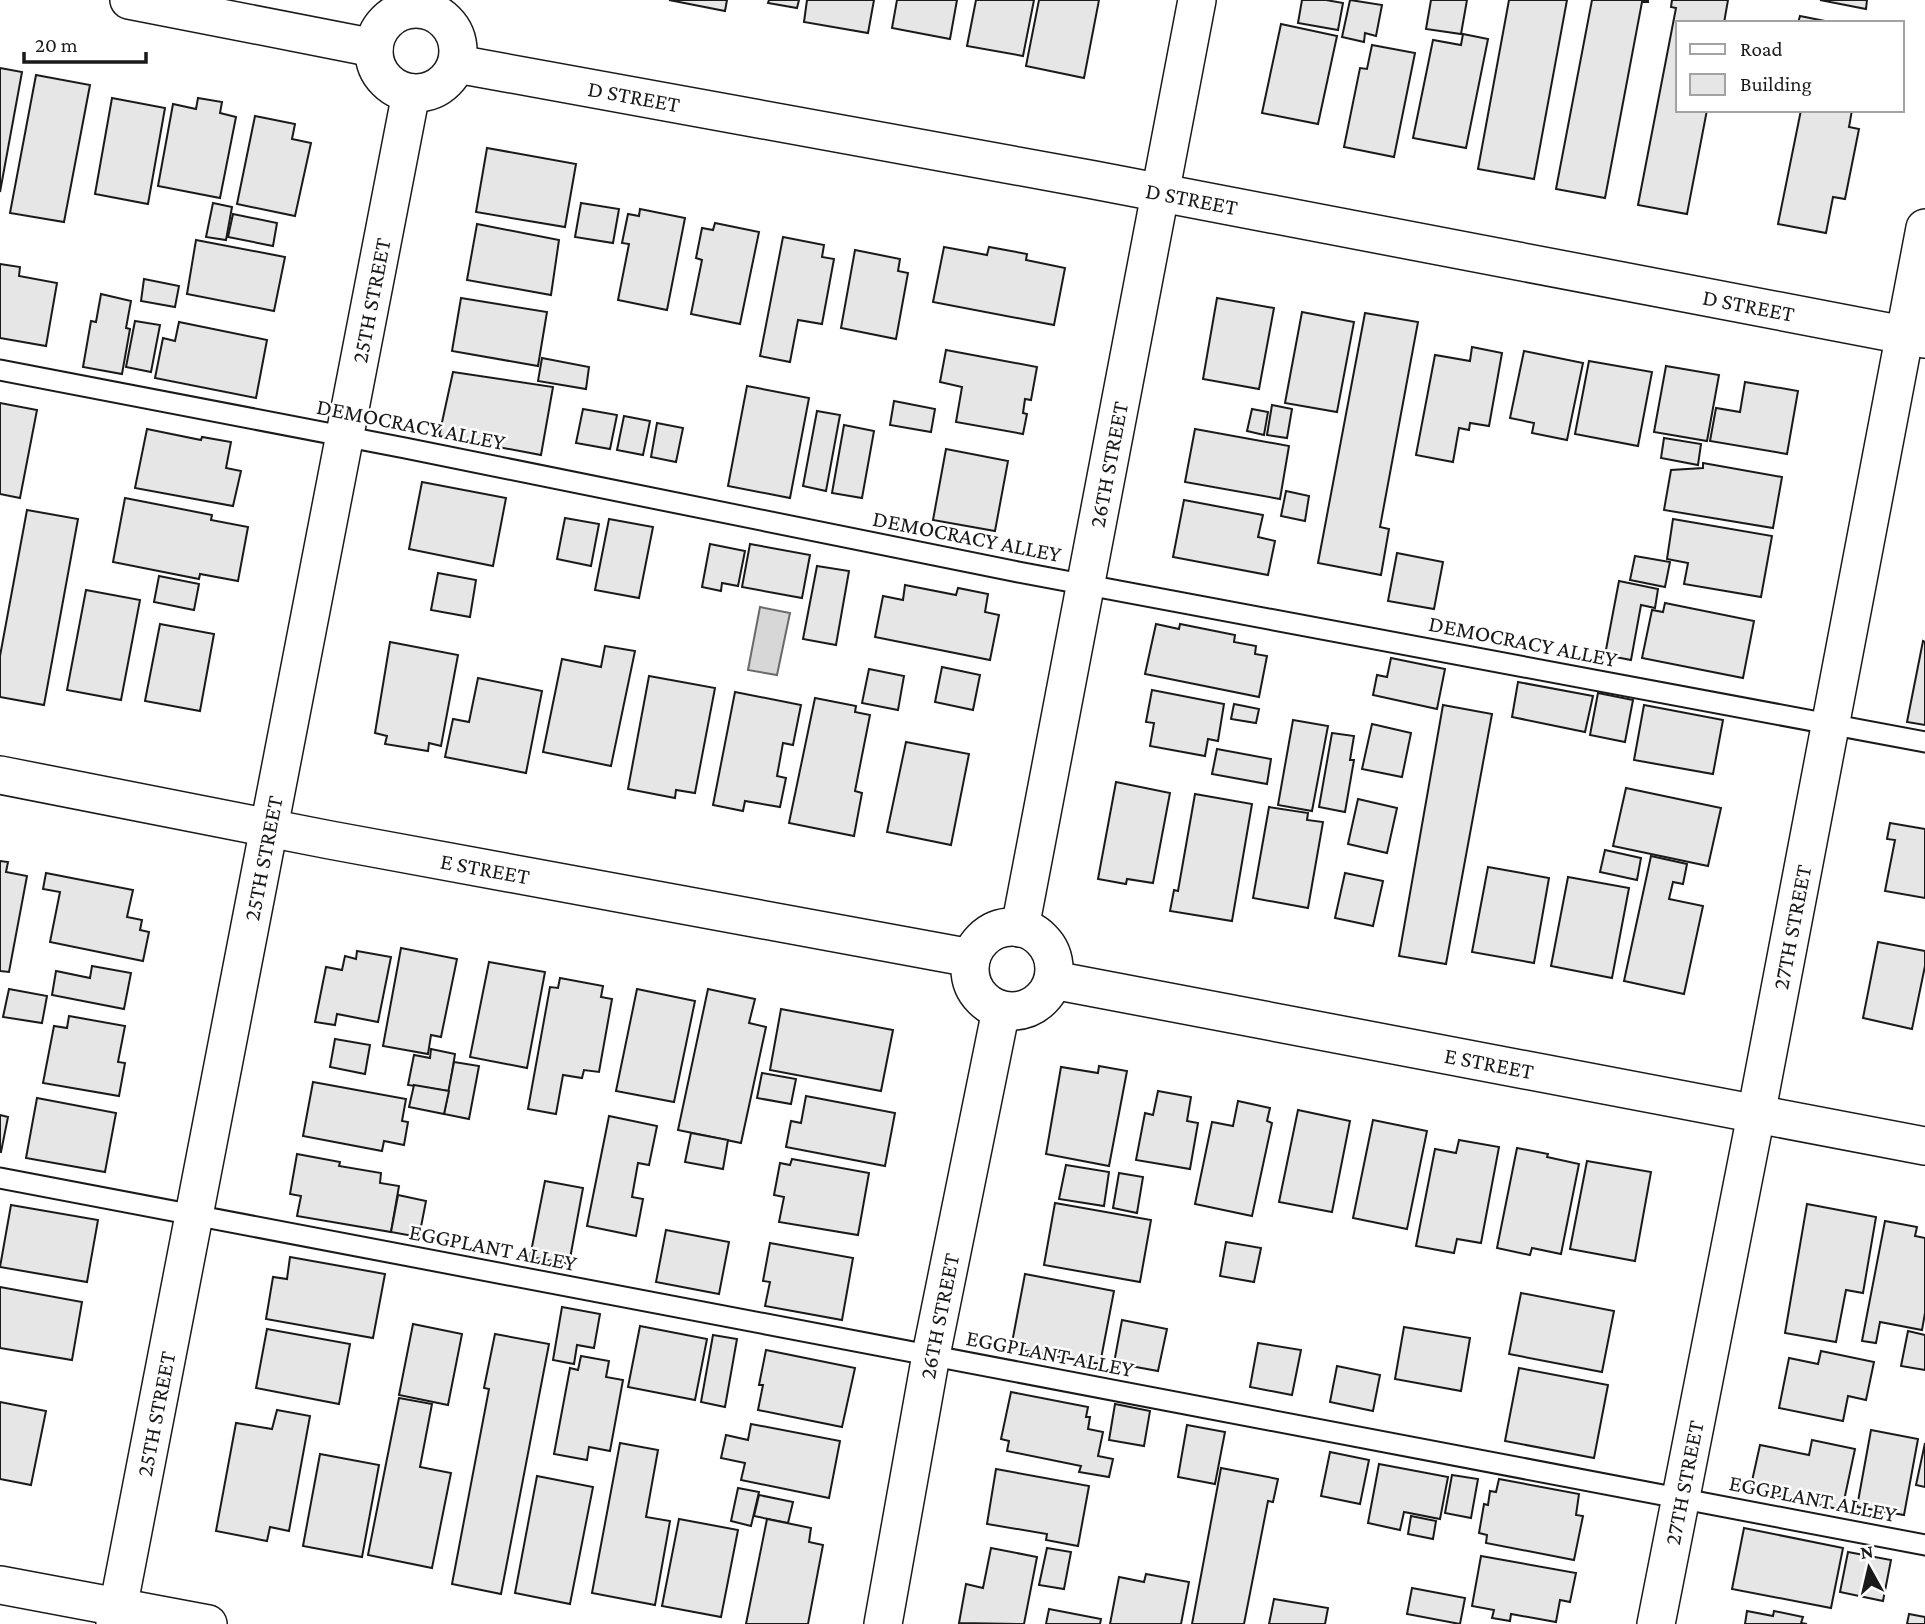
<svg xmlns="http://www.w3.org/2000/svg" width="1925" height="1624" font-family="'Crimson Pro',serif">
	<rect width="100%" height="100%" fill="#fff"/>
	<!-- water -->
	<polygon fill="#d7d7d7" stroke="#6a6a6a" stroke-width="2" points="760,607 790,613 777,675 748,670"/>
	<!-- building -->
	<g fill="#e6e6e6" stroke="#1a1a1a" stroke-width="2">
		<polygon points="669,0 727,0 725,11"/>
		<polygon points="769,0 799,0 797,8 768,3"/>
		<polygon points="807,0 874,0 868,33 804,22"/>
		<polygon points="897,0 957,0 950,39 892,28"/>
		<polygon points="976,0 1034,0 1023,56 967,46"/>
		<polygon points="1039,0 1099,0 1084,78 1026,66"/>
		<polygon points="1302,0 1326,0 1343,3 1338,30 1298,23"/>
		<polygon points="1350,0 1382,5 1376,36 1365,33 1364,42 1342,37"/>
		<polygon points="1431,0 1467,0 1461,34 1426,29"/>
		<polygon points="1509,0 1567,0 1534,179 1478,169"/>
		<polygon points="1592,0 1648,0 1648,2 1642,2 1605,198 1556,189"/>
		<polygon points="1672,0 1728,0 1724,23 1678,23 1678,110 1707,110 1687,214 1638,205 1676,8 1671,7"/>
		<polygon points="1820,0 1867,0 1866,9"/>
		<polygon points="1800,16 1835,23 1798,23"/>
		<polygon points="1281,24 1337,36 1318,124 1262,113"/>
		<polygon points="1463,34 1488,39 1466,148 1413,138 1433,40 1461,45"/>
		<polygon points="1372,45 1415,53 1394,157 1344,147 1360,68 1367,69"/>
		<polygon points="0,68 22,72 0,192"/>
		<polygon points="36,75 90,85 64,222 10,213"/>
		<polygon points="112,98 165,108 148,204 95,194"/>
		<polygon points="198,98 222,102 220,113 236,117 220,198 158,186 173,104 196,109"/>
		<polygon points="1801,110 1852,110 1849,127 1859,129 1845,199 1833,197 1826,233 1778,224"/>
		<polygon points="255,116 295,124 292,139 311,143 295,216 237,204"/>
		<polygon points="487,148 576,164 565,227 476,212"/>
		<polygon points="213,203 232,207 226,240 206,237"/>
		<polygon points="581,203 619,209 613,243 575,237"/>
		<polygon points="640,209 685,218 667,310 618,300 629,244 622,243 628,214 639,216"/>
		<polygon points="233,214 277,223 273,246 228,237"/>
		<polygon points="715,223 759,232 740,324 691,314 702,260 696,258 702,228 713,230"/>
		<polygon points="477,224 559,240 551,295 467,280"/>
		<polygon points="783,237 824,245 822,257 834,259 822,324 798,320 790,362 760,356"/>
		<polygon points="196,240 285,257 274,311 187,294"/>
		<polygon points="944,247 987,255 989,247 1027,254 1026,260 1065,268 1054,325 933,302"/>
		<polygon points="855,250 900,259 898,271 908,273 896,339 841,328"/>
		<polygon points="0,264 20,267 19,276 57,283 46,346 0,338"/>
		<polygon points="144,279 179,286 175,307 141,301"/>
		<polygon points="101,294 131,301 126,328 130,329 122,374 83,367 91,321 96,322"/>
		<polygon points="461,298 547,312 538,366 452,351"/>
		<polygon points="1217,298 1274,308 1259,389 1203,379"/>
		<polygon points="1302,312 1354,322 1337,412 1285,403"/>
		<polygon points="1365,313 1418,322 1380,527 1389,529 1381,575 1318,563"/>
		<polygon points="135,321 160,325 151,372 126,367"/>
		<polygon points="179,322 267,340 256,398 155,378 163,338 175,341"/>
		<polygon points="1472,347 1502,353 1489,426 1470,423 1469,430 1459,428 1453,462 1416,455 1435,355 1470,361"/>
		<polygon points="946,350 1037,367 1031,400 1025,399 1023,413 1027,414 1023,434 956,422 962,387 940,382"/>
		<polygon points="1524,351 1583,363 1567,440 1532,433 1534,423 1510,418"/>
		<polygon points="542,358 589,367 586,389 538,381"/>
		<polygon points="1589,361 1652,372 1638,446 1575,434"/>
		<polygon points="1666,366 1719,375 1707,441 1654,432"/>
		<polygon points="453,372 553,387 541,455 439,436"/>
		<polygon points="1745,382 1798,391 1787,454 1710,441 1716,408 1740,412"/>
		<polygon points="747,386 809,398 790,498 728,486"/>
		<polygon points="894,401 935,409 931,432 890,425"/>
		<polygon points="0,403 37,410 20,498 0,494"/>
		<polygon points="1272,405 1292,409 1287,438 1267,435"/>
		<polygon points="583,409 617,415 610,449 576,443"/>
		<polygon points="1252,409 1268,412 1264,435 1247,431"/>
		<polygon points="817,411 840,415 826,491 803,486"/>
		<polygon points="624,416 650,421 643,455 617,450"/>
		<polygon points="657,423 683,428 676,462 651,457"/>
		<polygon points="844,425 874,431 862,498 832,493"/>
		<polygon points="147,429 201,440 202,437 231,442 226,468 241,471 233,506 135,488"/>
		<polygon points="1195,429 1289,446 1280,499 1185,482"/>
		<polygon points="1664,438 1701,444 1698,465 1661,458"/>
		<polygon points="946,449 1008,461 995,531 933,520"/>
		<polygon points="1703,463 1782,477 1773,528 1664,510 1671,470 1703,468"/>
		<polygon points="422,482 506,498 493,566 409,549"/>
		<polygon points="1286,491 1309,496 1305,521 1281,516"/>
		<polygon points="125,498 212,515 211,520 248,527 238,581 200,574 199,579 113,562"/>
		<polygon points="1184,500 1263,515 1258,537 1275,541 1268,575 1173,557"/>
		<polygon points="27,510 78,519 44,705 0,697 0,656"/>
		<polygon points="565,518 599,524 591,566 557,559"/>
		<polygon points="609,519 653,527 639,598 595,590"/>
		<polygon points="1673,519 1772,536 1761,597 1684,584 1688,563 1667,559"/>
		<polygon points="710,544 745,551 738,586 722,583 721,591 702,587"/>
		<polygon points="750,544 810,555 802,598 742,587"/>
		<polygon points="1397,553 1443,562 1434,609 1388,601"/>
		<polygon points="1635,556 1670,562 1665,587 1630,580"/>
		<polygon points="817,566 849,571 836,645 803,639"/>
		<polygon points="438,573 476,580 470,617 431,610"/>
		<polygon points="159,576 199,584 194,610 154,602"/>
		<polygon points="1619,581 1658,589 1655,608 1641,605 1631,660 1605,655"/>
		<polygon points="905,585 956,595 958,588 988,594 985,612 999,615 990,660 875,637 883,596 903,600"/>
		<polygon points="86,590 140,600 121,700 67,690"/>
		<polygon points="1665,603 1754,621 1743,678 1642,658 1652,610 1663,612"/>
		<polygon points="160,624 214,634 200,711 145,701"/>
		<polygon points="1156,624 1179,629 1180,624 1235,635 1234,642 1256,646 1255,654 1267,656 1259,697 1145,674"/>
		<polygon points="1923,641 1925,642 1925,725 1907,722"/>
		<polygon points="390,642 458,655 441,746 429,743 428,751 385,744 387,736 375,733"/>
		<polygon points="605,646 635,651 611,766 543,752 562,659 601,667"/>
		<polygon points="1391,658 1445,669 1437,709 1373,695 1377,675 1387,677"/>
		<polygon points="942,667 980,675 973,710 935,702"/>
		<polygon points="869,669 904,676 898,710 862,703"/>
		<polygon points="649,676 715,688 695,793 676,790 675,798 628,789"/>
		<polygon points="478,678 542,691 526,773 445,757 453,719 469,722"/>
		<polygon points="1518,682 1593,696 1585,732 1512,717"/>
		<polygon points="1152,690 1224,704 1218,741 1208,739 1205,756 1150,746 1154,723 1146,722"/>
		<polygon points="735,692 801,705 793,745 783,743 777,776 786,778 780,807 745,801 743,811 713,805"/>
		<polygon points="1598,693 1633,700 1625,742 1590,735"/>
		<polygon points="815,698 856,706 855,712 870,715 855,791 862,793 854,836 789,823"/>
		<polygon points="1234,704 1259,709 1256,723 1231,719"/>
		<polygon points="1443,705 1492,714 1446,964 1399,956"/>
		<polygon points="1644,705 1723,720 1713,774 1634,760"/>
		<polygon points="1293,720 1328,726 1312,811 1278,805"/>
		<polygon points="1372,724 1411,733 1402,777 1362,769"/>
		<polygon points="1332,733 1354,736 1350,760 1354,760 1345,812 1319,807"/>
		<polygon points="906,742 969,754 951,845 887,832"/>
		<polygon points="1217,749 1271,759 1267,784 1212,774"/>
		<polygon points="1116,782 1170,793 1153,883 1127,879 1126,884 1098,879"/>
		<polygon points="1626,788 1721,808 1708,866 1613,846"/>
		<polygon points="1195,794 1252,804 1232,921 1170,911 1174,890 1178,891"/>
		<polygon points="1358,799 1397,808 1387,853 1348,844"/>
		<polygon points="1269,807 1308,813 1307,820 1323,822 1308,908 1253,898"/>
		<polygon points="1890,823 1925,829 1925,898 1885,891 1895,840 1887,839"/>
		<polygon points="1605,850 1641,858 1637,880 1600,872"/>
		<polygon points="1651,856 1687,864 1683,884 1673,882 1669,899 1703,906 1684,994 1624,981"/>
		<polygon points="0,861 8,862 6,872 27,876 9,972 0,971"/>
		<polygon points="1488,867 1549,878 1534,963 1472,952"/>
		<polygon points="46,873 133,890 127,917 142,920 140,930 149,932 143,961 50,942 60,892 43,889"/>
		<polygon points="1345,873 1383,881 1373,926 1335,918"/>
		<polygon points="1568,877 1629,888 1612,978 1551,966"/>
		<polygon points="1878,942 1925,951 1925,966 1912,1029 1863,1018"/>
		<polygon points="401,948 457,959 441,1037 431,1035 428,1054 383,1046"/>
		<polygon points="357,951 391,957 378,1022 337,1014 335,1025 315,1022 326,967 342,970 345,956 356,959"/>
		<polygon points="489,962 545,972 527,1068 470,1057"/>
		<polygon points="92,966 131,973 124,1009 52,995 56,971 90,978"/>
		<polygon points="560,978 603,986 601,997 612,999 599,1072 584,1070 582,1078 563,1075 556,1114 528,1109 550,987 558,988"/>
		<polygon points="9,989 47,996 42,1023 3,1017"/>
		<polygon points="637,989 695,1001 674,1102 616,1091"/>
		<polygon points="708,989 755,999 749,1023 766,1027 741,1143 678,1130"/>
		<polygon points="781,1009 893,1030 881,1091 770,1070"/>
		<polygon points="69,1016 125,1026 118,1062 125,1063 119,1096 43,1083 54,1026 67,1028"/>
		<polygon points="335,1039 370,1045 365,1074 330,1067"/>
		<polygon points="431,1049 455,1054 449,1091 408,1085 414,1055 430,1058"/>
		<polygon points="454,1062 479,1066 469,1119 444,1114"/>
		<polygon points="1099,1066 1127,1071 1109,1166 1046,1154 1061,1067 1098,1073"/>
		<polygon points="762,1073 796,1079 791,1104 757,1098"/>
		<polygon points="313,1082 406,1099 402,1121 408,1122 404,1145 384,1141 382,1151 303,1136"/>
		<polygon points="414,1085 449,1091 444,1114 409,1107"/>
		<polygon points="1158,1091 1191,1097 1187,1121 1198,1123 1190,1169 1136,1160 1145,1113 1153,1115"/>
		<polygon points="806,1096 895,1113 885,1166 786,1147 791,1121 801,1123"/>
		<polygon points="37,1098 116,1113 105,1172 26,1158"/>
		<polygon points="1238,1101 1270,1108 1267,1121 1272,1123 1252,1216 1195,1204 1212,1122 1233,1126"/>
		<polygon points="1298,1110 1350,1121 1332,1212 1279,1202"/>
		<polygon points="0,1115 8,1117 1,1152 0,1152"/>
		<polygon points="609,1116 657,1126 649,1165 638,1163 632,1197 643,1199 636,1236 587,1226"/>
		<polygon points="1373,1120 1427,1131 1407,1229 1353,1218"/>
		<polygon points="691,1133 728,1140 723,1169 685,1162"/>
		<polygon points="1459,1140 1499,1147 1481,1243 1457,1239 1454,1253 1416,1246 1435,1149 1456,1153"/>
		<polygon points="1517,1148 1548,1154 1547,1157 1579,1164 1561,1254 1532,1248 1530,1255 1497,1248"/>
		<polygon points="297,1154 340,1162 339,1166 381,1173 380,1183 399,1186 391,1232 297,1216 301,1196 290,1194"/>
		<polygon points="792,1159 869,1173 858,1235 779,1222 784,1197 774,1195 780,1163 790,1165"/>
		<polygon points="1587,1161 1651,1172 1635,1261 1570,1249"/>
		<polygon points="1066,1165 1109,1172 1104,1206 1059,1199"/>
		<polygon points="1119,1173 1143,1177 1137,1213 1113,1208"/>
		<polygon points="545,1181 583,1188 569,1264 530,1257"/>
		<polygon points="398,1195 426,1201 419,1237 391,1232"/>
		<polygon points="1055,1203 1151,1220 1140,1282 1044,1265"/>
		<polygon points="1807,1204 1876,1217 1863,1293 1846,1290 1836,1342 1785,1333"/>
		<polygon points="11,1205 98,1220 87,1282 0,1267"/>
		<polygon points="1885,1221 1917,1227 1915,1236 1925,1238 1925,1313 1922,1330 1880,1322 1876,1343 1862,1341"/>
		<polygon points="666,1230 729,1242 719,1294 656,1282"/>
		<polygon points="1226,1242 1261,1248 1254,1282 1220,1276"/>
		<polygon points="770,1243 853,1258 842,1320 765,1306 770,1282 763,1281"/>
		<polygon points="290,1257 385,1274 373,1338 266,1319 273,1277 287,1279"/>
		<polygon points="1025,1274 1114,1291 1100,1364 1011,1348"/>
		<polygon points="0,1287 82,1302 72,1360 0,1348"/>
		<polygon points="1521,1293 1614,1311 1602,1372 1509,1354"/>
		<polygon points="562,1307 600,1314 594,1348 577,1345 574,1364 553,1360"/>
		<polygon points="1122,1320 1167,1329 1158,1371 1114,1363"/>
		<polygon points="413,1324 462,1334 448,1405 399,1395"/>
		<polygon points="640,1326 707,1339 695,1400 628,1387"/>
		<polygon points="1404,1327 1470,1338 1461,1391 1395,1379"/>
		<polygon points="267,1329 350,1344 339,1404 256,1388"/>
		<polygon points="1908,1331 1925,1335 1925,1370 1901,1366"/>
		<polygon points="495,1334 549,1344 501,1594 452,1584 489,1389 484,1388"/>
		<polygon points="713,1335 737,1339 725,1407 701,1402"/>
		<polygon points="1258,1343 1301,1350 1292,1395 1250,1387"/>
		<polygon points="766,1350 855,1368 842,1427 758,1410 763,1385 759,1385"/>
		<polygon points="1821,1351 1874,1362 1866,1400 1848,1396 1843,1421 1779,1408 1789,1358 1818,1364"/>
		<polygon points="581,1356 609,1361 606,1377 623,1380 610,1451 589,1447 587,1460 554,1454 570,1368 578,1370"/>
		<polygon points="1337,1366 1380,1375 1373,1411 1330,1402"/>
		<polygon points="1519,1368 1608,1385 1594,1458 1505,1441"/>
		<polygon points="1011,1392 1088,1407 1086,1417 1090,1417 1088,1429 1103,1432 1098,1456 1113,1459 1109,1477 1079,1472 1081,1466 1007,1451 1009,1441 1001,1439"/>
		<polygon points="399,1398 432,1404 420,1467 451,1473 432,1568 368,1555"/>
		<polygon points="0,1402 46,1411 31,1485 0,1479"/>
		<polygon points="1115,1404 1150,1411 1144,1446 1109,1440"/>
		<polygon points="277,1410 310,1416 289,1531 270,1527 267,1541 216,1531 236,1423 272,1429"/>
		<polygon points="751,1424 840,1441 829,1498 741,1480 745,1463 721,1458 726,1435 748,1440"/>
		<polygon points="1187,1425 1225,1432 1215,1484 1178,1477"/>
		<polygon points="1871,1430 1918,1439 1904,1515 1857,1507"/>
		<polygon points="1812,1440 1855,1449 1842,1510 1750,1490 1760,1445 1809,1455"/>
		<polygon points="620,1443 658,1450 646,1517 670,1521 655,1605 592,1593"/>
		<polygon points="1925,1443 1925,1487 1916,1485"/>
		<polygon points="1330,1452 1369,1460 1360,1504 1321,1496"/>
		<polygon points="320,1454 379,1465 362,1557 303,1546"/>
		<polygon points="1379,1464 1448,1477 1440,1519 1404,1512 1400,1530 1368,1523"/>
		<polygon points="1221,1468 1278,1479 1273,1502 1268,1501 1244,1624 1192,1624"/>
		<polygon points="996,1469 1089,1486 1078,1546 1046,1540 1047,1534 987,1524"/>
		<polygon points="1452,1475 1478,1479 1471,1518 1445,1513"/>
		<polygon points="537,1476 593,1487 570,1604 515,1593"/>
		<polygon points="1499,1479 1579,1494 1576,1515 1583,1516 1574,1560 1486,1543 1487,1535 1479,1533 1484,1504 1488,1505 1490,1491 1496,1492"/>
		<polygon points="738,1488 759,1492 751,1526 731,1521"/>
		<polygon points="759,1495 793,1502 788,1523 754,1516"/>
		<polygon points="1411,1516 1436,1521 1433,1539 1408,1534"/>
		<polygon points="679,1519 738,1530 721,1617 662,1606"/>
		<polygon points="767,1519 811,1528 809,1542 823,1545 808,1624 746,1624"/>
		<polygon points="1744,1528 1843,1548 1831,1608 1732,1589"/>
		<polygon points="991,1548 1037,1557 1024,1624 959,1623 966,1584 983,1588"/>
		<polygon points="1047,1548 1071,1552 1064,1589 1039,1585"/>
		<polygon points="1848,1552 1891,1560 1883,1601 1840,1592"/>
		<polygon points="1481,1556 1576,1573 1570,1602 1560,1600 1556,1622 1511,1614 1510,1621 1492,1618 1494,1610 1472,1606"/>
		<polygon points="1146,1574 1189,1582 1181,1624 1110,1624 1119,1577 1144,1582"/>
		<polygon points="1412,1588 1465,1598 1460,1624 1407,1614"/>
		<polygon points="1274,1599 1328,1608 1325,1624 1269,1624"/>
		<polygon points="1049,1609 1101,1619 1100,1624 1046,1624"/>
		<polygon points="1747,1611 1773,1616 1774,1611 1803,1617 1801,1623 1807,1624 1745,1624"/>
		<polygon points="1909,1614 1925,1617 1925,1624 1907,1624"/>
	</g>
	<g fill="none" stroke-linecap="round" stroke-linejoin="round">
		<defs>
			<g id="lane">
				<polyline points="0,370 405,448 1018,572 1925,742"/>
				<polyline points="0,1178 1925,1545"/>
			</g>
			<g id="street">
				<polyline points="129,0 374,48"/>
				<circle cx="416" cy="51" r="42"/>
				<path id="s1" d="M457,64L1094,180L1925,339"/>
				<path id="s2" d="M0,775L330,840L971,958"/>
				<circle cx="1012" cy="969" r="42"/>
				<path id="s3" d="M1020,928L1197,0"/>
				<path id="s4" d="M1053,980L1925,1146"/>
				<polyline points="0,1585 208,1624"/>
				<path id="s5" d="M115,1624L411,93"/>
				<path id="s6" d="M883,1624L931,1355L1001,1010"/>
				<path id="s7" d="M1656,1624L1756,1115L1925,228"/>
			</g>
		</defs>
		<!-- lane casing -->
		<use href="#lane" stroke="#1a1a1a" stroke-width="23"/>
		<!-- street casing -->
		<use href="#street" stroke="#1a1a1a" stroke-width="40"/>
		<!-- lane -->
		<use href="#lane" stroke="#fff" stroke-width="19"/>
		<!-- street -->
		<use href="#street" stroke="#fff" stroke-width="37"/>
	</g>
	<g text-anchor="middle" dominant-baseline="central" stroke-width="5" stroke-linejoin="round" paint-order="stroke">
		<!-- street labels -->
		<g font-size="23" fill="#1a1a1a" stroke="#fff">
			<text stroke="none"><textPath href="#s1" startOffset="180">D STREET</textPath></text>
			<text stroke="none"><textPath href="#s1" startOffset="747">D STREET</textPath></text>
			<text stroke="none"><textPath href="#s5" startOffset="1348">25TH STREET</textPath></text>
			<text stroke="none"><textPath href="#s1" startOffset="1314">D STREET</textPath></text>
			<text transform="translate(411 424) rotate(11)">DEMOCRACY ALLEY</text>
			<text stroke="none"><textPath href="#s3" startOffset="472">26TH STREET</textPath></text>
			<text transform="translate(967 536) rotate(11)">DEMOCRACY ALLEY</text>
			<text transform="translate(1523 641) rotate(11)">DEMOCRACY ALLEY</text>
			<text stroke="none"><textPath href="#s5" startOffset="780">25TH STREET</textPath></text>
			<text stroke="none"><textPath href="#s2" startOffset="494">E STREET</textPath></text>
			<text stroke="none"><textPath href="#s7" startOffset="710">27TH STREET</textPath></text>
			<text stroke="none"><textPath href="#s4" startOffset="444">E STREET</textPath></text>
			<text transform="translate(493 1247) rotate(11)">EGGPLANT ALLEY</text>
			<text stroke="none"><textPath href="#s6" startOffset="313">26TH STREET</textPath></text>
			<text transform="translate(1050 1353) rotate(11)">EGGPLANT ALLEY</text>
			<text stroke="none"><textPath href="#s5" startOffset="214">25TH STREET</textPath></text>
			<text stroke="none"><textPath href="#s7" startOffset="144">27TH STREET</textPath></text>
			<text transform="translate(1813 1498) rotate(11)">EGGPLANT ALLEY</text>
		</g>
	</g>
	<!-- legend -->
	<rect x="1676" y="21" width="228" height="91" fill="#ffffff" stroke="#a3a3a3" stroke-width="2"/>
	<rect x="1690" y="44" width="35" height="10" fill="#ffffff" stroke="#a3a3a3" stroke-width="2"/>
	<text x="1740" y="56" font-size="21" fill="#1a1a1a">Road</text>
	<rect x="1690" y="74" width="35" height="21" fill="#e6e6e6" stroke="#a3a3a3" stroke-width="2"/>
	<text x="1740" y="91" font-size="21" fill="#1a1a1a">Building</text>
	<!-- north arrow -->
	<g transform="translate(1869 1568) rotate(352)" stroke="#ffffff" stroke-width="5" paint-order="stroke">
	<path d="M0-5L12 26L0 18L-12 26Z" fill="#1a1a1a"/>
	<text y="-10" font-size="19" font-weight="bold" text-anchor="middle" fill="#1a1a1a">N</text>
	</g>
	<!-- scale -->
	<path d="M24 52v10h122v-10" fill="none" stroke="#1a1a1a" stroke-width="3.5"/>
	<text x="35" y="52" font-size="21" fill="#1a1a1a" stroke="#ffffff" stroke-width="5" paint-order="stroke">20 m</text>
</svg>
